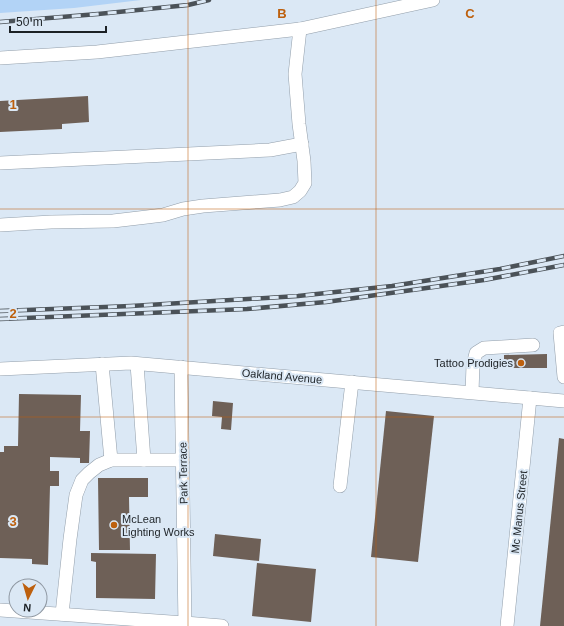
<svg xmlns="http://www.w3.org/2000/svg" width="564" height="626" font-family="Helvetica,sans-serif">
	<rect width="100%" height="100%" fill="#dbe8f5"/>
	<!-- green -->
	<polygon fill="#b2d3f6" points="0,0 141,0 74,8 0,13"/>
	<!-- building -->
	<g fill="#6e6057">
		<polygon points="88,96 89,122 62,124 62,129 0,132 0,101"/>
		<polygon points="547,354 547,368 504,368 504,355"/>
		<polygon points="19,394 81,395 80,431 90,431 89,463 80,463 80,458 50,457 50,471 59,471 59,486 50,486 48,565 32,564 32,559 0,558 0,452 4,452 4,446 18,446"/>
		<polygon points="213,401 233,403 231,430 221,429 222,417 212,416"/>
		<polygon points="386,411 434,416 418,562 371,557"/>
		<polygon points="559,438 564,439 564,626 540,626"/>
		<polygon points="98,478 148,478 148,497 129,497 130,550 99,550"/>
		<polygon points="215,534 261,539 259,561 213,556"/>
		<polygon points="91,553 156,554 155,599 96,598 96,562 91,561"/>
		<polygon points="257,563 316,569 311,622 252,616"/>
	</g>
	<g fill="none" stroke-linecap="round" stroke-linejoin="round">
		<defs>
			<g id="minor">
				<polyline points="0,58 97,52 300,29 433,0"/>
				<polyline points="0,163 270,150 302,144"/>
				<polyline points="0,225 51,222 113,221 147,217 163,215 183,209 203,206 280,200 293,197 300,191 305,183 304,161 299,124 295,74 300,29"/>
				<polyline points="564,332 560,333 564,377"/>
				<polyline points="102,364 111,460"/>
				<polyline points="137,364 144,460"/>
				<polyline points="181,367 185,626"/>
				<polyline points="0,369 131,363 564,401"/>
				<polyline points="472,392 473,365 476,353 484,348 533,345"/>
				<polyline points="340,486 352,382"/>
				<polyline points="0,610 185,623 222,626"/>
				<polyline points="62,614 70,539 76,495 82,480 89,473 99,465 111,460 183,460"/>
				<polyline points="507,626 530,398"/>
			</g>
		</defs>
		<!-- minor casing -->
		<use href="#minor" stroke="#929eaa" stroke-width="14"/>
		<!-- minor -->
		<use href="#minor" stroke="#fff" stroke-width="13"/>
		<defs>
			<g id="rail">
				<polyline points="0,22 98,14 188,5 209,0"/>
				<polyline points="0,311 131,306 298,296 392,286 500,269 564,256"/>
				<polyline points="0,319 247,309 326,302 484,280 564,265"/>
			</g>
		</defs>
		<!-- rail casing -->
		<use href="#rail" stroke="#4b5258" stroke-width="4.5"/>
		<!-- rail -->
		<use href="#rail" stroke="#dbe8f5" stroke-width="3" stroke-dasharray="9" stroke-linecap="butt"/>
	</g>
	<!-- grid -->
	<path fill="none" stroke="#bd600e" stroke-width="1" stroke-opacity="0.55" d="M188,0V626M376,0V626M0,209H564M0,417H564"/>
	<!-- markers -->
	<g fill="#bd600e" stroke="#dbe8f5" stroke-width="1.5">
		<circle cx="521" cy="363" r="4"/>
		<circle cx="114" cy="525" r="4"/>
	</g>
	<g text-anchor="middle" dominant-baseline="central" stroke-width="4" stroke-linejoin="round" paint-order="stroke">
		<!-- poi labels -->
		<g font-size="11" fill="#1c2125" stroke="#dbe8f5" text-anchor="end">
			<text x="513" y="363">Tattoo Prodigies</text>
			<text x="122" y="519" text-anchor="start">McLean<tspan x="122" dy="13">Lighting Works</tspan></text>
		</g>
		<!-- street labels -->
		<g font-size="11" fill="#1c2125" stroke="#dbe8f5">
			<text transform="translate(282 376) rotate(5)">Oakland Avenue</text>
			<text transform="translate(183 473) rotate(-91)">Park Terrace</text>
			<text transform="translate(519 512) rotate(-84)">Mc Manus Street</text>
		</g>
	</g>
	<g font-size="13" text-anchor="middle" font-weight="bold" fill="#bd600e" stroke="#dbe8f5" stroke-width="4" stroke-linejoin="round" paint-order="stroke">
		<text x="282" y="18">B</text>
		<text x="470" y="18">C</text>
		<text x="13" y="109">1</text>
		<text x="13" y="318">2</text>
		<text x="13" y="526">3</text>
	</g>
	<!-- north arrow -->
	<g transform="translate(28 598) rotate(185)"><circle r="19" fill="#dbe8f5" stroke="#8f98a2"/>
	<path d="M0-3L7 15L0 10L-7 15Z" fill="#bd600e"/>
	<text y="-6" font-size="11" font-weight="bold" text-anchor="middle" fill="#1c2125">N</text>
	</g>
	<!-- scale -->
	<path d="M10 26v6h96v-6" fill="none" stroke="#1c2125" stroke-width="2"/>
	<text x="16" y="26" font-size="12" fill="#1c2125" stroke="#dbe8f5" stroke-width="3" paint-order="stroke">50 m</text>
</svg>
